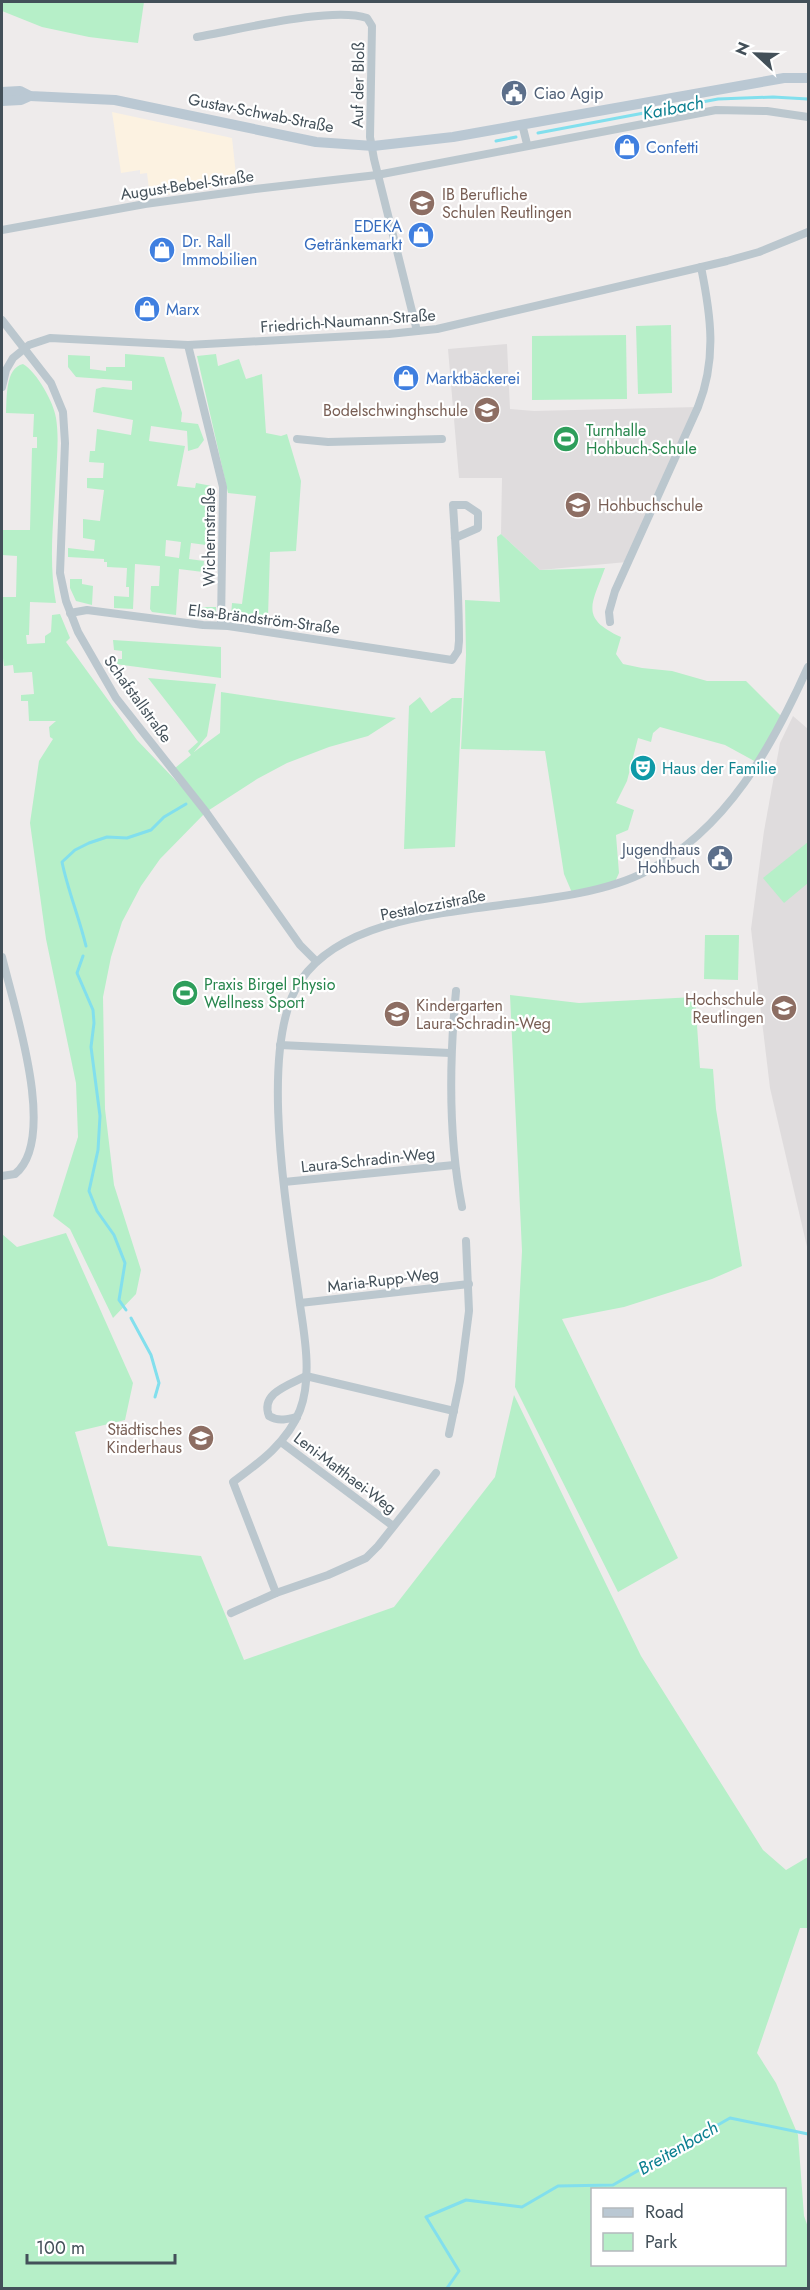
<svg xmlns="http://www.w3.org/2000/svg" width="810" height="2290" font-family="Jost,sans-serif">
	<rect width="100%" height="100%" fill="#eeebeb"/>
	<!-- commercial -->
	<polygon fill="#fcf2e1" points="112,112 232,138 237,184 150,197 147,173 140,174 140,170 121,173"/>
	<!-- education -->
	<g fill="#dfdcdd">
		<polygon points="507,344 510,409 534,411 698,407 627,562 540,570 501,534 502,478 459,478 448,349"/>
		<polygon points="793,716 808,729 808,1251 770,1088 751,929 764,831 780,743"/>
	</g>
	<!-- green -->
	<g fill="#b6efc8" fill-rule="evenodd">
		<polygon points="2,2 144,2 138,43 89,37 42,27 2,11"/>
		<polygon points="671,325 672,393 638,394 636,326"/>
		<polygon points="626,335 627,399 532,400 532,336"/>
		<path d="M125,354L164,357L182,413L181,422L198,424L204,440L198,448L188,451L187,431L151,426L149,441L185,446L177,486L195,488L196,483L212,486L206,545L191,543L189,559L204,561L203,572L179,569L176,615L152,612L150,609L151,586H159L160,566L135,564L133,609L114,608V596L129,597V587H126L127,568L107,567V562H104V559L68,557V548L94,551L95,540L83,538V519L100,521L104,490L87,488V478H103L104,463L89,462L90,451H95L97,429L131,435L133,420L93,412L96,389L103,387L132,390V381L76,377L68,367V355L90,356V369L106,371V367H125ZM166,540L181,542L179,558L165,556Z"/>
		<polygon points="216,354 218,366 239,359 246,379 262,374 266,433 281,436 287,434 301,481 296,551 270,552 268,617 231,616 232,603 242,604 256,496 228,493 197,356"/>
		<path d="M23,364C37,372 54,403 56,418C59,437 57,455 56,474C54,517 48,560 56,603L30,602L29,635H26L27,644L45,643V636L51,632L52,615L60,614L70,638L66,642L137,740L202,808L175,768L191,755L188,751L198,742L148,678L216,684L207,736L194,752L220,733L221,692L396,718L368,736L329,747L287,763L257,779L206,812L160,859L141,886L122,922L111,957L103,997L105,1109L114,1185L141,1270L136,1294L113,1318L70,1229L53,1216L78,1137L76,1083L46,939L30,823L39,761L53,739L50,737L49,727L56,721H29L28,701H21V695L34,694L32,672L14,673L13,665L4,666L2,650V597H16L17,556L2,555V530H30L32,448H37V437H33L34,414L6,413C7,398 5,368 23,364Z"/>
		<path d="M501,534L540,570L605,568C592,604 579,618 621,637L616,654L623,664L642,668L672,671L707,681H746L784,719L758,763L725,745L660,727L653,733L651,742L638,738L627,781L616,803L634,810L628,830L616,835L619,873L613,886L573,895L564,874L545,751L461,749L466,655L465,600L500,602L497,537Z"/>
		<polygon points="70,579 82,579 82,584 93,586 92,605 76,601 70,588"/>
		<polygon points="188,607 216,607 216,616 211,620 187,617"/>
		<polygon points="113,640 221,647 221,678 115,664 115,659 122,659 122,651 114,650"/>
		<polygon points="420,697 431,713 452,698 462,698 455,847 404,849 409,706"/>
		<polygon points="808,842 808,883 784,903 763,878"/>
		<polygon points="705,935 739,935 738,980 704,979"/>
		<polygon points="510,995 579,1003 695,997 700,1068 713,1069 716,1109 742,1266 712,1279 624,1307 562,1319 678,1558 618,1592 515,1387 522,1251"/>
		<path d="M66,1233L133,1383L125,1420L75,1432L108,1546L201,1556L244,1660L394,1607L495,1477L514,1395L641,1656L763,1850L786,1870L808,1857V1928H800L757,2053L776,2083L798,2135L804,2216L808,2227V2288H2V1234L17,1247ZM592,2190H784V2264H592Z"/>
	</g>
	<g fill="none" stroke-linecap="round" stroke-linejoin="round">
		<!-- stream -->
		<g stroke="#82dfed" stroke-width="3">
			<polyline points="538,133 718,99 773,97 808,99"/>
			<polyline points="496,141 516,137"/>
			<path d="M86,946C79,917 68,891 62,862L75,850L89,843L107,837L127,838L151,830L164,817L186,804"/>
			<polyline points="83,956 77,973 93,1010 94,1023 91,1047 100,1116 98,1150 89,1191 97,1211 114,1235 125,1263 119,1300 126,1310"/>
			<polyline points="131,1318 151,1355 159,1383 155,1397"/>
			<polyline points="447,2288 459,2271 426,2217 466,2200 522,2207 558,2186 613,2185 730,2118 808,2134"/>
		</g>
		<!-- street -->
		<g stroke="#bbc7ce" stroke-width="8">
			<path d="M197,37C239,30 331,6 367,18L372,26L370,137L374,159L417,331"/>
			<polyline points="522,124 527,144"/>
			<polyline points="2,230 145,204 255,189 377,175 716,110 767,111 808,117"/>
			<polyline points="2,320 51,383 63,412 65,443 60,573 66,601 78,632 116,698 206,812 300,945 316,961"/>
			<polyline points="188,345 223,487 221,625"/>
			<polyline points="2,387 6,370 13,358 29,345 50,338 188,345 389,334 437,329 727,261 759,252 808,232"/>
			<polyline points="297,439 328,442 442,439"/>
			<path d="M70,613L87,610L203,625L228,626L452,660L458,651L459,641C459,595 456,550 453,505H466L478,513V528L455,538"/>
			<path d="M610,622L609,612L615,591L698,407C717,359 711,316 701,267"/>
			<path d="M2,957C13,1004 59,1139 15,1174L2,1176"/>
			<path d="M456,991C449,1064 448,1136 462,1207"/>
			<polyline points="280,1045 450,1053"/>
			<polyline points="284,1182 454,1165"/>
			<polyline points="300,1303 469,1284"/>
			<polyline points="306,1376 454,1411"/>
			<path d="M297,1417C287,1419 279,1422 269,1416C260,1393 289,1385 306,1376"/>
			<polyline points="449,1434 460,1381 469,1311 466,1241"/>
			<polyline points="281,1442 393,1526"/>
			<path d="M276,1593L233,1482C259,1463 288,1442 300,1410C312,1378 305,1338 300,1305C290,1226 255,1047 301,980C363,889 553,921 647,871C727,829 772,747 808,667"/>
			<polyline points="231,1613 276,1593 328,1575 366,1558 378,1546 436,1473"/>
		</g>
		<!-- secondary -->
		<g stroke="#bac8d3" stroke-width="10">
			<polyline points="2,92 20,91 30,96 115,100 316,142 373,146 453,137 784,78 808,78"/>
			<polyline points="2,101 21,100 30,96"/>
		</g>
	</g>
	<!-- icons -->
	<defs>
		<symbol id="civic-disc" viewBox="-11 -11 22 22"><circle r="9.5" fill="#5c6f8a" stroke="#fff"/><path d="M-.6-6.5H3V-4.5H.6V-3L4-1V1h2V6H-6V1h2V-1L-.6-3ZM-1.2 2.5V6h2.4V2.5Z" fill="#fff"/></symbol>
		<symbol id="shop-disc" viewBox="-11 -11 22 22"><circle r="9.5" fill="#3f7fe0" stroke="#fff"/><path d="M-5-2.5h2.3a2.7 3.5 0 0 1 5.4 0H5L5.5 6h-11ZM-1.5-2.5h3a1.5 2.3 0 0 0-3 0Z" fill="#fff"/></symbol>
		<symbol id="school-disc" viewBox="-11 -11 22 22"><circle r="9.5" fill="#8d6e63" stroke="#fff"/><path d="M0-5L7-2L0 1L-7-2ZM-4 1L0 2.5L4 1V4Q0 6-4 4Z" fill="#fff"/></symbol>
		<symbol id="stadium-disc" viewBox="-11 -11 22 22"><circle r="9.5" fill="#2e9e5b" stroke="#fff"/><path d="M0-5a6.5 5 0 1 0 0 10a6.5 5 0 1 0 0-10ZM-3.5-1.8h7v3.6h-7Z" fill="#fff"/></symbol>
		<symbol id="theatre-disc" viewBox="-11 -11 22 22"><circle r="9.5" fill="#0f9aa8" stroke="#fff"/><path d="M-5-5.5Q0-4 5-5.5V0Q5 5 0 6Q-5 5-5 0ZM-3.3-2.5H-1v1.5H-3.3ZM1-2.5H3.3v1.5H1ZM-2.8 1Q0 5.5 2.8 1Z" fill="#fff"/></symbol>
		<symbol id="university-disc" viewBox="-11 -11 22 22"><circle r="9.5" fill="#8d6e63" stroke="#fff"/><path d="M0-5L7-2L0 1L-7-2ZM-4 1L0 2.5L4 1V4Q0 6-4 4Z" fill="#fff"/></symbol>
	</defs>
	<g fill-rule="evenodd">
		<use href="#civic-disc" x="499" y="78" width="30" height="30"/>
		<use href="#shop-disc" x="612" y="132" width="30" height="30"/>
		<use href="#school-disc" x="407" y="188" width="30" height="30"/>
		<use href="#shop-disc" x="406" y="220" width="30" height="30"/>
		<use href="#shop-disc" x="147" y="235" width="30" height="30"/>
		<use href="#shop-disc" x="132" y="294" width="30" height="30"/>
		<use href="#shop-disc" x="391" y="363" width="30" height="30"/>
		<use href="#school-disc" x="472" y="395" width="30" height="30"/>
		<use href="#stadium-disc" x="551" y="424" width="30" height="30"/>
		<use href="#school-disc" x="563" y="490" width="30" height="30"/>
		<use href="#theatre-disc" x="628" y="753" width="30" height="30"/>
		<use href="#civic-disc" x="705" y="843" width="30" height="30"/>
		<use href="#stadium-disc" x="170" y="978" width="30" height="30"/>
		<use href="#university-disc" x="769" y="993" width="30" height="30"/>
		<use href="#school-disc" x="382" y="999" width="30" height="30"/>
		<use href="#school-disc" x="186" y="1423" width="30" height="30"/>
	</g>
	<g text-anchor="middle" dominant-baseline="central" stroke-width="4.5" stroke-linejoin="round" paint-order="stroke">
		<!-- street labels -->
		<g font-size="16" fill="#435059" stroke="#fff">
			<text transform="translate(358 85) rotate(-89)">Auf der Bloß</text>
			<text transform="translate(261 113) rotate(11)">Gustav-Schwab-Straße</text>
			<text transform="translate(187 185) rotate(-8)">August-Bebel-Straße</text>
			<text transform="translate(348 321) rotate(-4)">Friedrich-Naumann-Straße</text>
			<text transform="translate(209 537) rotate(-90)">Wichernstraße</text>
			<text transform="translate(264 619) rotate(7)">Elsa-Brändström-Straße</text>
			<text transform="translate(138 699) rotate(54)">Schafstallstraße</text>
			<text transform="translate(433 905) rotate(-11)">Pestalozzistraße</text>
			<text transform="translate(368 1160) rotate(-6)">Laura-Schradin-Weg</text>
			<text transform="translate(383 1280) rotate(-7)">Maria-Rupp-Weg</text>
			<text transform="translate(345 1473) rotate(37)">Leni-Matthaei-Weg</text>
		</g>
		<!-- service labels -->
		<g font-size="16" fill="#4e5e75" stroke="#fff" text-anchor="start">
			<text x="534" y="93">Ciao Agip</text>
			<text x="700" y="849" text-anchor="end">Jugendhaus<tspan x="700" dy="18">Hohbuch</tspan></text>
		</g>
		<!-- shop labels -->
		<g font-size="16" fill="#366cbe" stroke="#fff" text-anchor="start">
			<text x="646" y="147">Confetti</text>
			<text x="402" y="226" text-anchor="end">EDEKA<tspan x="402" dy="18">Getränkemarkt</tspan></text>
			<text x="182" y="241">Dr. Rall<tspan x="182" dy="18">Immobilien</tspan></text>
			<text x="166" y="309">Marx</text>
			<text x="426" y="378">Marktbäckerei</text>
		</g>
		<!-- education labels -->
		<g font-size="16" fill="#785e54" stroke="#fff" text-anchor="start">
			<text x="442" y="194">IB Berufliche<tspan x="442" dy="18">Schulen Reutlingen</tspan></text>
			<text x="468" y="410" text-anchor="end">Bodelschwinghschule</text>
			<text x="598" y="505">Hohbuchschule</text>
			<text x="764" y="999" text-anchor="end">Hochschule<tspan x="764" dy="18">Reutlingen</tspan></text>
			<text x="416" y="1005">Kindergarten<tspan x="416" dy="18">Laura-Schradin-Weg</tspan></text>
			<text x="182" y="1429" text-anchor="end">Städtisches<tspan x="182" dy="18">Kinderhaus</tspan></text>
		</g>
		<!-- leisure labels -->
		<g font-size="16" fill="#27864d" stroke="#fff" text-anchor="start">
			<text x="586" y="430">Turnhalle<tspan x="586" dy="18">Hohbuch-Schule</tspan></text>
			<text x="204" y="984">Praxis Birgel Physio<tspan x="204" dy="18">Wellness Sport</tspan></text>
		</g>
		<!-- culture labels -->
		<g font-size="16" fill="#0d838f" stroke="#fff" text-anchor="start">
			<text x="662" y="768">Haus der Familie</text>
		</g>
		<!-- water labels -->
		<g font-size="18" font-style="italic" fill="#0a7f90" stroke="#fff">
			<text transform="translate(673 108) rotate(-11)">Kaibach</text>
			<text transform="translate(678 2148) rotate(-30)">Breitenbach</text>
		</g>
	</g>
	<!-- border -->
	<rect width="810" height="2290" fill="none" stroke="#435059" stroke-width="6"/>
	<!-- legend -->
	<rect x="591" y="2188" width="195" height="78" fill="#ffffff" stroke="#b4b9bd" stroke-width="1.5"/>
	<rect x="603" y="2208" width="30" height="9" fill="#bac8d3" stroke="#b4b9bd" stroke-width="1.5"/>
	<text x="645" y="2218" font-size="18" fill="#435059">Road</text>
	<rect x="603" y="2233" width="30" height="18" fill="#b6efc8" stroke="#b4b9bd" stroke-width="1.5"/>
	<text x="645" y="2248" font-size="18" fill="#435059">Park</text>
	<!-- north arrow -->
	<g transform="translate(756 54) rotate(292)" stroke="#ffffff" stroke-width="4.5" paint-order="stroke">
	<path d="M0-4.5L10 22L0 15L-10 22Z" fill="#435059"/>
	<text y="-9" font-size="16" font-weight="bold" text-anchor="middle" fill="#435059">N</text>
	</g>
	<!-- scale -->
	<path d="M27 2254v9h148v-9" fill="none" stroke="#435059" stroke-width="3"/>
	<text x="36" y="2254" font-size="18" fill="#435059" stroke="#ffffff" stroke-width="4.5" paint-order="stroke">100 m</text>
</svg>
